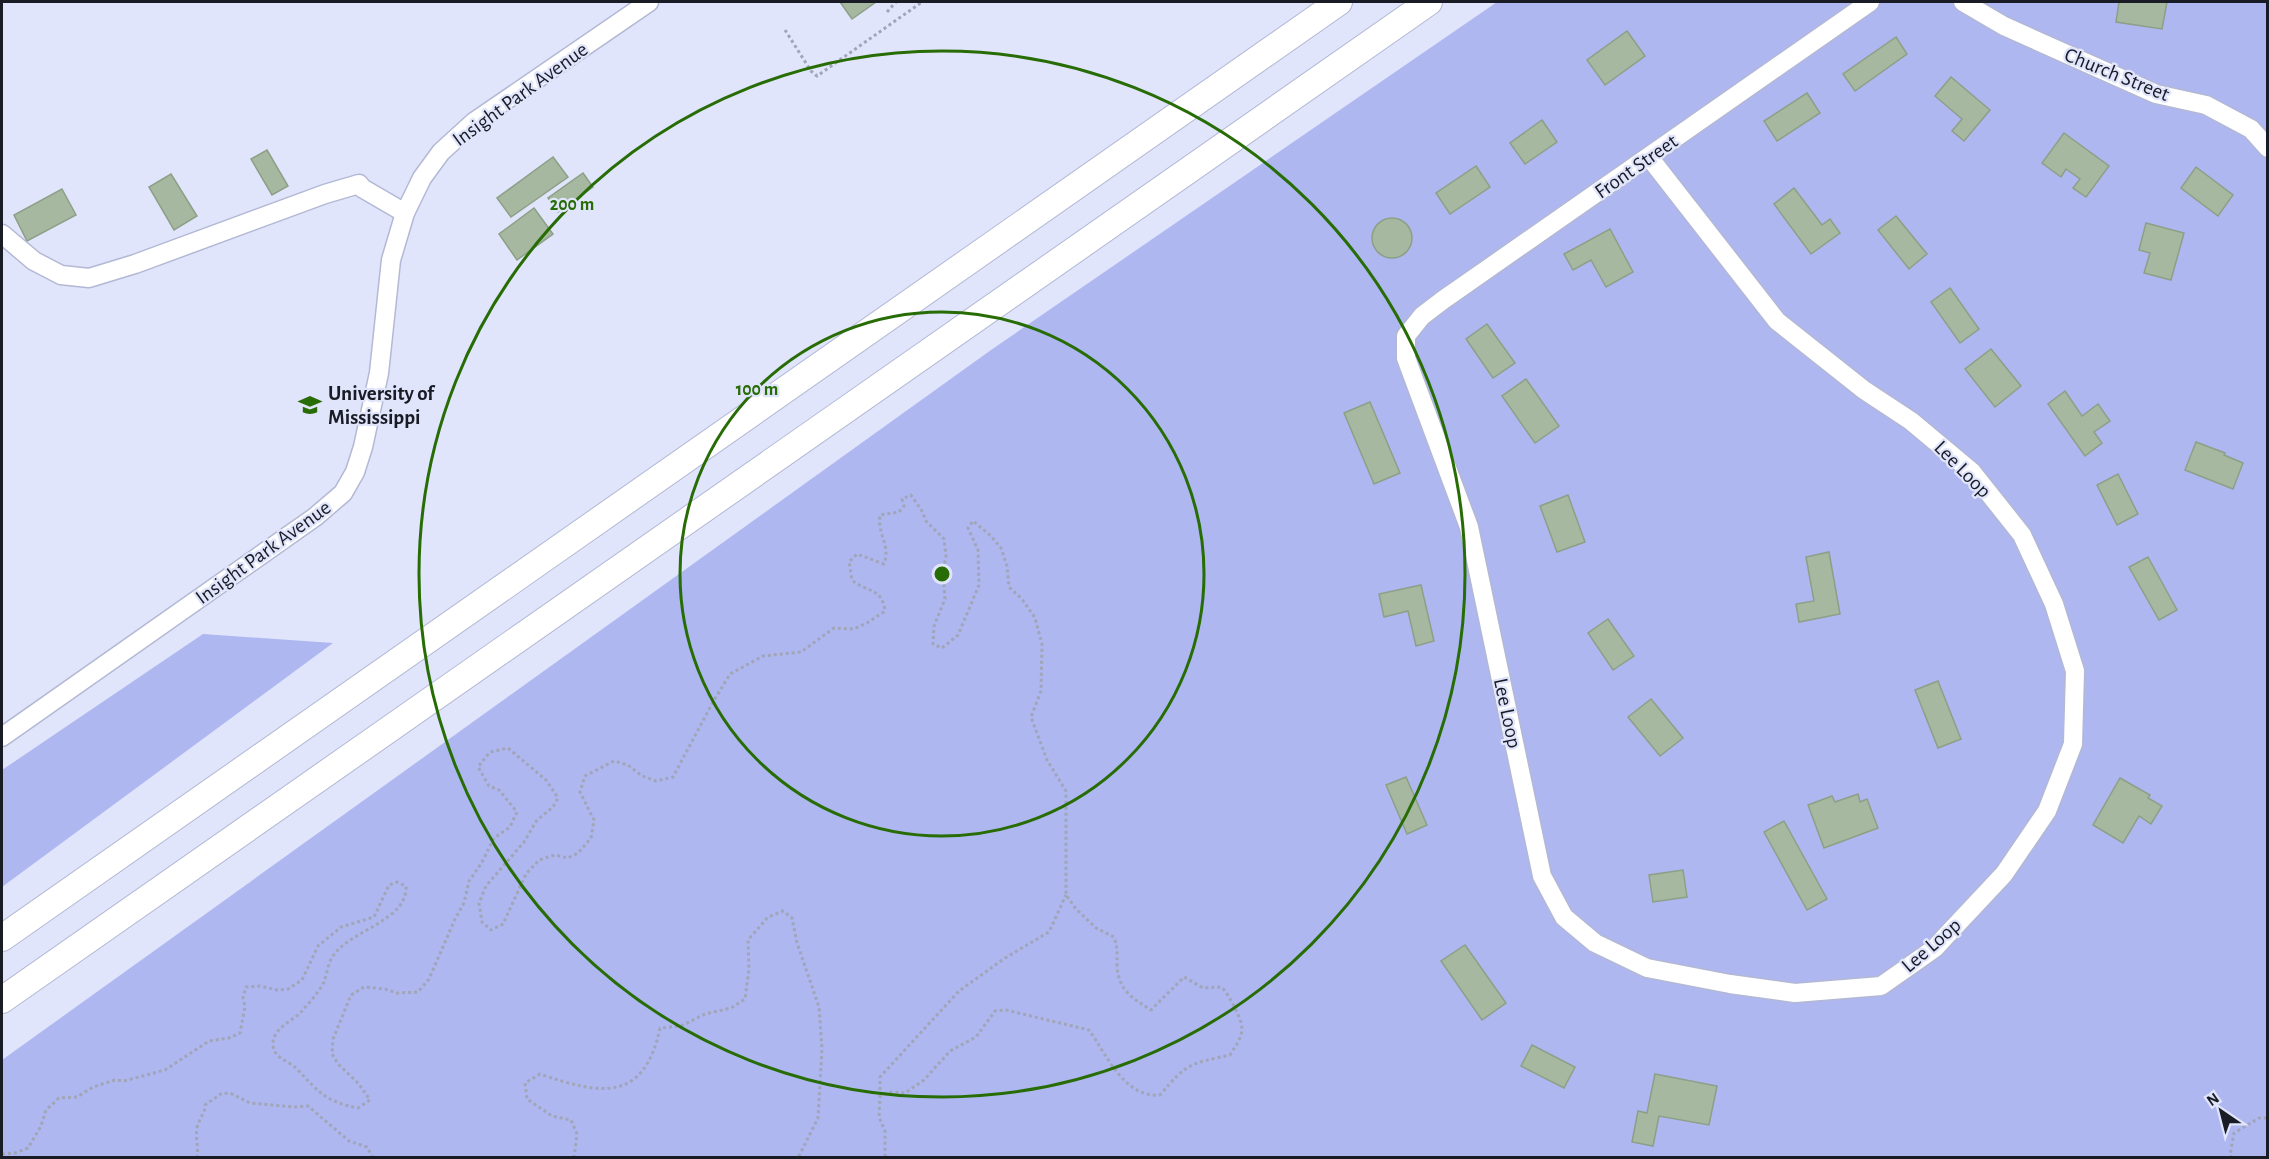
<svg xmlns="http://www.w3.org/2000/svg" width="2269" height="1159" viewBox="0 0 2269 1159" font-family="'Alegreya Sans',sans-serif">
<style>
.green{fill:#aeb7f0}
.building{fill:#a6b9a0;stroke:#8d9f87;stroke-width:1.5}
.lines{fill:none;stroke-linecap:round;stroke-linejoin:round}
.minor-casing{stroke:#b3b8d4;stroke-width:21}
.highway-casing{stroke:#b3b8d4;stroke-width:28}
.path{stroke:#a1a5b8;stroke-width:3;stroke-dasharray:3 3;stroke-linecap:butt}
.minor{stroke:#fff;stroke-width:18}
.highway{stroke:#fff;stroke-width:26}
.ring{fill:none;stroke:#276c04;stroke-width:3}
.labels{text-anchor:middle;stroke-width:4.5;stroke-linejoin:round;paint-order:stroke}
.street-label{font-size:21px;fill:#191b25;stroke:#e0e5fc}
.poi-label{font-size:21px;font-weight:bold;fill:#191b25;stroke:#e0e5fc;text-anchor:start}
.centre{fill:#276c04;stroke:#e0e5fc;stroke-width:3}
.ring-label{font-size:18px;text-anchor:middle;font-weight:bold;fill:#276c04;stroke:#e0e5fc;stroke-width:4.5;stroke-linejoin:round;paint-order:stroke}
</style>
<rect width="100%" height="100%" fill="#e0e5fc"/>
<g class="green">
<polygon points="1497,2 2267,2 2267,1157 2,1158 2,1060 991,350"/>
<polygon points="203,634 333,643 2,887 2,770"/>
</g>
<g class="building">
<polygon points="840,2 876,2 852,19"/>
<polygon points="2119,2 2167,2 2162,29 2116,22"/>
<polygon points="1627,31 1645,56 1605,85 1587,60"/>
<polygon points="1896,37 1907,54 1855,91 1843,74"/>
<polygon points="1951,77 1990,110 1964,141 1952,131 1962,119 1935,96"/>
<polygon points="1807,93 1820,113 1777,141 1764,121"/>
<polygon points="1542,120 1557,142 1525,164 1510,143"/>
<polygon points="2064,133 2109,166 2086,197 2073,188 2080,179 2066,169 2061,177 2042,163"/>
<polygon points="267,150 288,186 272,195 251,159"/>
<polygon points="553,157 568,177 511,217 497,198"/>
<polygon points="1476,166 1490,187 1450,214 1436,193"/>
<polygon points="2196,167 2233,195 2218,216 2181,188"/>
<polygon points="583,173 593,187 558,212 548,198"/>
<polygon points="171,174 197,216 174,230 149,187"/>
<polygon points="1794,188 1822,225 1830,219 1840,233 1811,254 1774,204"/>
<polygon points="62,189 76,215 27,241 14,215"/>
<polygon points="534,208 553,234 517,260 499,234"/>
<polygon points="1896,216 1927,254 1909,269 1878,230"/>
<circle cx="1392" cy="238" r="20"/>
<polygon points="2146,223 2184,233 2171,280 2144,273 2150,253 2139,250"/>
<polygon points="1610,229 1633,272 1606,287 1591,260 1573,270 1564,254"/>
<polygon points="1950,288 1979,329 1960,343 1931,302"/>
<polygon points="1487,324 1515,363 1493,378 1466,339"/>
<polygon points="1991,349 2021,386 1995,407 1965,369"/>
<polygon points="1526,379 1559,426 1535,443 1502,396"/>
<polygon points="2065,391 2082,416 2098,404 2110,421 2094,432 2102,443 2085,456 2048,404"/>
<polygon points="1370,402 1400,473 1374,484 1344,413"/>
<polygon points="2196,442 2225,453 2224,455 2243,463 2233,489 2185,470"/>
<polygon points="2118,474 2138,514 2117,525 2097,485"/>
<polygon points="1568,495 1585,542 1557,552 1540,506"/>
<polygon points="1829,552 1840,614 1799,622 1796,604 1814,601 1806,557"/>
<polygon points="2148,557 2177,610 2159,620 2129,567"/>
<polygon points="1421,585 1434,641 1416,646 1408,611 1384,617 1379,594"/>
<polygon points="1608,619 1634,656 1613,670 1588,633"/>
<polygon points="1938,681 1961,739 1938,748 1915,690"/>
<polygon points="1651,699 1683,738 1660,756 1628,717"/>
<polygon points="1406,777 1427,825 1407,834 1386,785"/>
<polygon points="2120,778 2150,795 2148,798 2162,806 2151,824 2139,816 2123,843 2093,825"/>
<polygon points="1858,794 1860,802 1867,799 1878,828 1824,848 1808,805 1832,796 1835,802"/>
<polygon points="1784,821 1827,899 1807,910 1764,832"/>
<polygon points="1683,870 1687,897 1653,902 1649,875"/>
<polygon points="1465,945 1506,1003 1482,1020 1441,961"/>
<polygon points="1532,1045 1575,1067 1564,1088 1521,1066"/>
<polygon points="1655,1074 1717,1086 1709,1125 1659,1116 1653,1146 1632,1142 1638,1111 1647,1113"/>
</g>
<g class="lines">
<g class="minor-casing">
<g id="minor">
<polyline points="1963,2 2004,26 2156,94 2206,105 2251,129 2268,148"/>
<polyline points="1649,157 1777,321 1864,390 1911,421 1972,472 2022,535 2054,604 2075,671 2073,744 2047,811 2004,874 1944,938 1935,948 1881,986 1795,993 1730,984 1647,968 1595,943 1564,917 1542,876 1469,527 1406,358 1406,336 1422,316 1443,300 1870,2"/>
<polyline points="2,234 34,261 61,275 89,278 135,264 325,194 359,184 362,188 405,213"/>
<polyline points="2,737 315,517 343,493 355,472 363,447 379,373 391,260 405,213 422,178 441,152 474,122 649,2"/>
</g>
</g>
<g class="highway-casing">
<g id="highway">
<polyline points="2,938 1339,2"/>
<polyline points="2,1000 1429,2"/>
</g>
</g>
<g class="path">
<polyline points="887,12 896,2"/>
<polyline points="785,30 811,71 817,76 922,2"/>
<polyline points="880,1096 880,1077 959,991 1005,958 1049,932 1066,895"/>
<path d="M2,1154L15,1153L28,1148L41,1126L46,1110L59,1098L77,1097L93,1087L115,1080L124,1081L165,1070L209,1041L229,1038L240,1033L245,1007L243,997L246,987L260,986L277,990L288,989L302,980L318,946L341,927L374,917L389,885L397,882L406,886C408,921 350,930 333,956C328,963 327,974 324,982C319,992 309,1003 302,1011C292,1022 272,1028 273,1045C274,1059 290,1061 298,1070C319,1093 327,1102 358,1108L370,1100L359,1084L338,1064L332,1054L333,1039L351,995L364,987L385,989L397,993L418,992L429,979L455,919L464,903L469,881L481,864L494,838L510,827L517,812L499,790L489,786L478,767L490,752L508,748L546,780L558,798L553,807L537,820L524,842L486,886L479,903L482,922L491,930L503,924L526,874L539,860L555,855L568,858L578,853L591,838L594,820L580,792L585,776L614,761L628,765L642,776L656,781L673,777L713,702L730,674L763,656L801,652L834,628L854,629L867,623L885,611C882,587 867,593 852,580L849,562L857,554L884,564C891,544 877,535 880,515L899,512L904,506L902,499L911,495L922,511L926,521L944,539L946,556L943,572L945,599L934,626L933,644L942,648L958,635L979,585L978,550L968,528L973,521L991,536L1001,548L1007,566L1009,587L1022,599L1035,618L1042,644L1041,691L1031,717L1047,760L1066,791V895L1076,909L1096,928L1114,937C1118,949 1117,953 1117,965C1118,990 1132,998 1151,1010L1184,977L1203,988L1221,987C1227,992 1230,999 1234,1006C1246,1030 1244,1033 1230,1055C1189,1064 1187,1063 1160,1095C1124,1098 1107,1055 1089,1030L1006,1010L995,1011L976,1037L950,1051L924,1080L905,1093L891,1092L880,1096L879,1117L885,1131V1155L887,1158"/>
<path d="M197,1158C199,1147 195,1137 197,1128C199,1118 205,1114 205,1105L222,1093L232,1094L250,1103L294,1107L308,1106L349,1141L367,1147L373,1158"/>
<path d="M574,1158L577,1134L571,1120L552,1116L527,1099L525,1083L540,1074C601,1095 644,1103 660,1028L681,1026L705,1014L731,1008L745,999L749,969L748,940L768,917L783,911L792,918L797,943L819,1007L822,1049L818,1118L798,1158"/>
<polyline points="2232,1158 2230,1155 2234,1133 2259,1118 2268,1118"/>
</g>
<use href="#minor" class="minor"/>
<use href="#highway" class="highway"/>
</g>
<g class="ring">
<circle cx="942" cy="574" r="262"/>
<circle cx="942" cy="574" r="523"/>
</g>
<defs>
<g id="university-bare" transform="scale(1.8)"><path d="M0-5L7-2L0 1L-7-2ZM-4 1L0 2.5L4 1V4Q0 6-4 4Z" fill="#276c04" stroke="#e0e5fc" stroke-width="2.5" paint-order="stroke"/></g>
</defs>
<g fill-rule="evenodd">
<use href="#university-bare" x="310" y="405"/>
</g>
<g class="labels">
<g class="street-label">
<text transform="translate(2117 74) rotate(22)" y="7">Church Street</text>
<text transform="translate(520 94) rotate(-36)" y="7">Insight Park Avenue</text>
<text transform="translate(1636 166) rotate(-35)" y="7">Front Street</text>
<text transform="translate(1963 469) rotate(45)" y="7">Lee Loop</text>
<text transform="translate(263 552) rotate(-36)" y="7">Insight Park Avenue</text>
<text transform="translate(1508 713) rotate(78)" y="7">Lee Loop</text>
<text transform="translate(1931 945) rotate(-41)" y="7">Lee Loop</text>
</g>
<g class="poi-label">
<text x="328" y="400">University of<tspan x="328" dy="24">Mississippi</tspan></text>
</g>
</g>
<circle cx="942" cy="574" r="9" class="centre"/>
<g class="ring-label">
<text x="572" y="210">200 m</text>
<text x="757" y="395">100 m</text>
</g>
<rect width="2269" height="1159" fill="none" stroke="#191b25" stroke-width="6"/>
<g transform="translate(2221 1111) rotate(325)" stroke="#e0e5fc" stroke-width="4.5" paint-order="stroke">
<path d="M0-4.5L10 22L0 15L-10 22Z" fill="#191b25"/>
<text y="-9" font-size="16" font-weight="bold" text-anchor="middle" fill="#191b25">N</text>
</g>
</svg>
